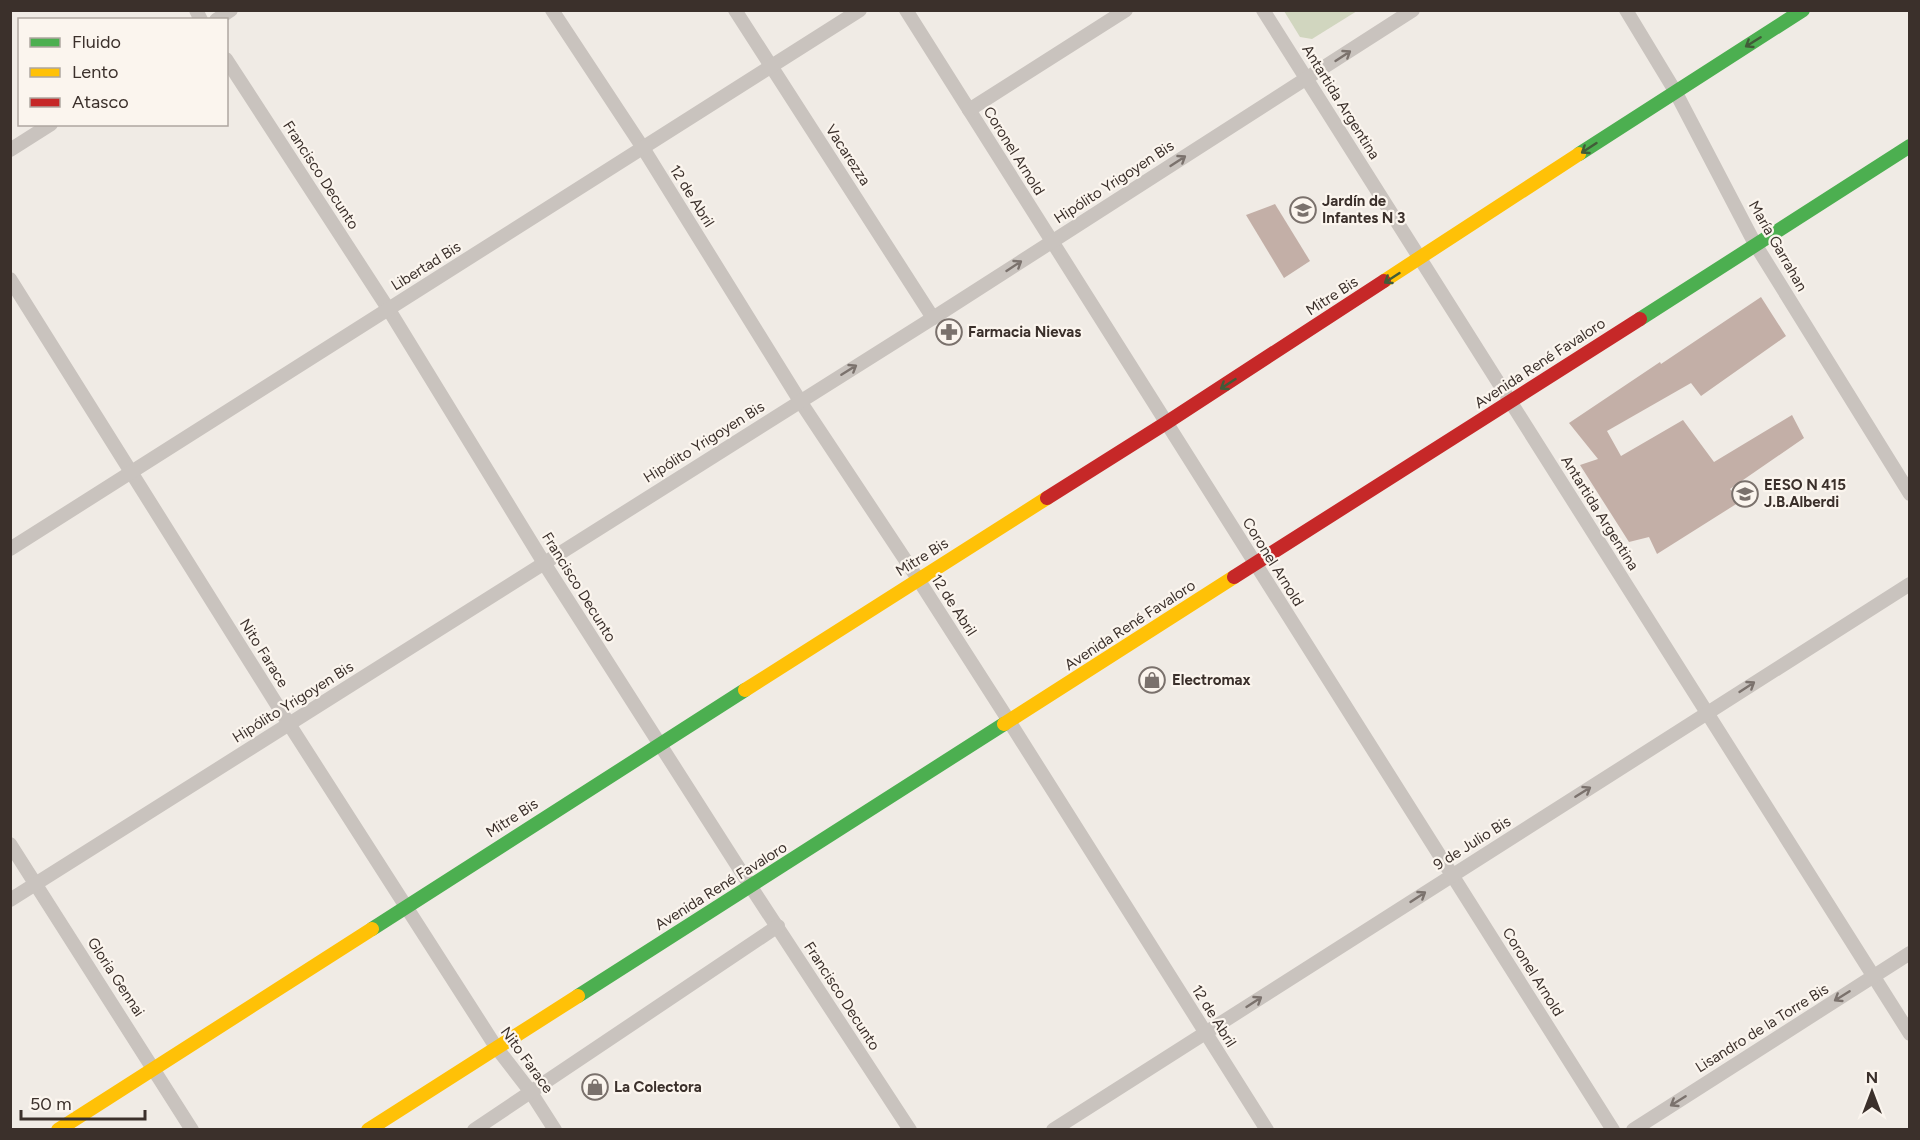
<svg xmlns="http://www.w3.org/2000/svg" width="1920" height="1140" viewBox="0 0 1920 1140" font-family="Figtree,sans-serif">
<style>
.green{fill:#d1d6bf}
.building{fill:#c3afa7}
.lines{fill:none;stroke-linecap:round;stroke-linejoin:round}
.street{stroke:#c9c3be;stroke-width:14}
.fast{stroke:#4caf50;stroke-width:14}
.slow{stroke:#ffc107;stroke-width:14}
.jam{stroke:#c62828;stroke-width:14}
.oneway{stroke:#415c38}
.oneway2{stroke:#7b726d}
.labels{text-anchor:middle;stroke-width:4.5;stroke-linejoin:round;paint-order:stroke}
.street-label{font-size:15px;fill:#3b302b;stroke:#fbf5ee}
.poi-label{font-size:15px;font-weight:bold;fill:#3b302b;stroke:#fbf5ee;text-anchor:start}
</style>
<rect width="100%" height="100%" fill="#f0ebe5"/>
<polygon class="green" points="1284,11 1357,11 1312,39 1300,37"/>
<g class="building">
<polygon points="1275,204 1310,261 1284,278 1246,215"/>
<polygon points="1761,297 1786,336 1701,396 1691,383 1607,431 1621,456 1683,420 1714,462 1792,415 1804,438 1730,489 1741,501 1657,554 1649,537 1629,542 1580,465 1598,459 1569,423 1660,362 1661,364"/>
</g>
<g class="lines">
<g class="street">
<polyline points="196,10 201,20"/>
<polyline points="552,10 643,148 800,401 918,579 1009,721 1267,1130"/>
<polyline points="735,10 933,318"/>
<polyline points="906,10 1613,1130"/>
<polyline points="1263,10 1910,1034"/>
<polyline points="1626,10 1675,91 1755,244 1910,494"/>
<polyline points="216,20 231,10"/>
<polyline points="226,59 389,310 544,563 751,887 910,1130"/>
<polyline points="969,110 1126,10"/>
<polyline points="10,150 51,124"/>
<polyline points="10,279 289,724 496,1047 530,1091 555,1130"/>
<polyline points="10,549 860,10"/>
<polyline points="10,844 192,1130"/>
<polyline points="10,900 933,318 1413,10"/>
<polyline points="474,1130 778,926"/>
<polyline points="1053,1130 1910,584"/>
<polyline points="1633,1130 1910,953"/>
</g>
<g class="fast">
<polyline points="1579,154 1803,10"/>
<polyline points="1640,319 1910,146"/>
<polyline points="372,929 745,690"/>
<polyline points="578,996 1004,724"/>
</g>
<g class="slow">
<polyline points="1384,281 1579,154"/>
<polyline points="745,690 1047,498"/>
<polyline points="1004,724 1234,577"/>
<polyline points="58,1130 372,929"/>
<polyline points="368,1130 578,996"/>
</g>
<g class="jam">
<polyline points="1047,498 1166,423 1384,281"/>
<polyline points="1234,577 1640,319"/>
</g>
</g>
<defs><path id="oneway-shaft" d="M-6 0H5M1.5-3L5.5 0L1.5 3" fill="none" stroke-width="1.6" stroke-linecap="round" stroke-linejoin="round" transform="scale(1.5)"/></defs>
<g class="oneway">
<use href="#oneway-shaft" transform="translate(1753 42) rotate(148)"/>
<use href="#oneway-shaft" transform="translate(1589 148) rotate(147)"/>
<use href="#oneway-shaft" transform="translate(1392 278) rotate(147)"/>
<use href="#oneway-shaft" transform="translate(1228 384) rotate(147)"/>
</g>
<g class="oneway2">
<use href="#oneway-shaft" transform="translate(1343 56) rotate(-33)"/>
<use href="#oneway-shaft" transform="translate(1178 161) rotate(-33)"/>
<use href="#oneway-shaft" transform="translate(1014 266) rotate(-33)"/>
<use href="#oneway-shaft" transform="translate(849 370) rotate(-32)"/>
<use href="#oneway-shaft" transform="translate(1747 687) rotate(-33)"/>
<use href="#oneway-shaft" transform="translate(1583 792) rotate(-32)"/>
<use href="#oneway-shaft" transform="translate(1418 897) rotate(-33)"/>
<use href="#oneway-shaft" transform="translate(1842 996) rotate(148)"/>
<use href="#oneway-shaft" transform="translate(1254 1002) rotate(-33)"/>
<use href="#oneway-shaft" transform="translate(1678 1101) rotate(148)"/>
</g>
<defs>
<g id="school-ring" transform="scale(1.35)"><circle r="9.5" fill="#fbf5ee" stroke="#7a716c" stroke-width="1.5"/><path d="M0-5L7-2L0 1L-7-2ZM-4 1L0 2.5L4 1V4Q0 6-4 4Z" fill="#7a716c"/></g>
<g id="pharmacy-ring" transform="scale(1.35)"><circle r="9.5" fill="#fbf5ee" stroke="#7a716c" stroke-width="1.5"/><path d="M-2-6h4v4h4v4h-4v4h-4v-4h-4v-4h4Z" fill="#7a716c"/></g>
<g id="shop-ring" transform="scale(1.35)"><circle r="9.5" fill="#fbf5ee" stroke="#7a716c" stroke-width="1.5"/><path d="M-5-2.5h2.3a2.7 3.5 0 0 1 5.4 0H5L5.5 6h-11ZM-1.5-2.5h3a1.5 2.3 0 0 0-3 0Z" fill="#7a716c"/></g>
</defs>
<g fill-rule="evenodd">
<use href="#school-ring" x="1303" y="210"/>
<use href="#pharmacy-ring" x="949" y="332"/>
<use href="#school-ring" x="1745" y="494"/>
<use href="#shop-ring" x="1152" y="680"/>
<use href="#shop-ring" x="595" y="1087"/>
</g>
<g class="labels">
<g class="street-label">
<text transform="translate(1341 102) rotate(58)" y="5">Antartida Argentina</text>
<text transform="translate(1014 151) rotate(58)" y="5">Coronel Arnold</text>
<text transform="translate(848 155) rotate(57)" y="5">Vacarezza</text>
<text transform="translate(321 175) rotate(57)" y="5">Francisco Decunto</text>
<text transform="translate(1114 182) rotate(-33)" y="5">Hipólito Yrigoyen Bis</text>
<text transform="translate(692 196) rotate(58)" y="5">12 de Abril</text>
<text transform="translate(1778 246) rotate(60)" y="5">María Garrahan</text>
<text transform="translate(426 266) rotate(-32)" y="5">Libertad Bis</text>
<text transform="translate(1332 296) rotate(-33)" y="5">Mitre Bis</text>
<text transform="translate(1540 363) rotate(-33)" y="5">Avenida René Favaloro</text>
<text transform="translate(704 442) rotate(-32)" y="5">Hipólito Yrigoyen Bis</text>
<text transform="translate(1600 513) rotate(58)" y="5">Antartida Argentina</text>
<text transform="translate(922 557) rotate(-32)" y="5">Mitre Bis</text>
<text transform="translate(1273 562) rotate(58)" y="5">Coronel Arnold</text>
<text transform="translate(579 587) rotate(58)" y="5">Francisco Decunto</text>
<text transform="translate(954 605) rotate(57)" y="5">12 de Abril</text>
<text transform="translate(1130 625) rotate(-33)" y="5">Avenida René Favaloro</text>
<text transform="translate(264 653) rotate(58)" y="5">Nito Farace</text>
<text transform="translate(293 702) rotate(-32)" y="5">Hipólito Yrigoyen Bis</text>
<text transform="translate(512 818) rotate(-33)" y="5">Mitre Bis</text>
<text transform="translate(1472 843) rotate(-32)" y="5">9 de Julio Bis</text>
<text transform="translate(721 886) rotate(-32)" y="5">Avenida René Favaloro</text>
<text transform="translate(1533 972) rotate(58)" y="5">Coronel Arnold</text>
<text transform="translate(116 977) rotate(57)" y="5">Gloria Gennai</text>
<text transform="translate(842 996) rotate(57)" y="5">Francisco Decunto</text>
<text transform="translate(1214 1016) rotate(58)" y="5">12 de Abril</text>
<text transform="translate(1762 1028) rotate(-32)" y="5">Lisandro de la Torre Bis</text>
<text transform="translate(527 1060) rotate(54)" y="5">Nito Farace</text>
</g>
<g class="poi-label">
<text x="1322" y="206">Jardín de<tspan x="1322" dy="17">Infantes N 3</tspan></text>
<text x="968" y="337">Farmacia Nievas</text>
<text x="1764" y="490">EESO N 415<tspan x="1764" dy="17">J.B.Alberdi</tspan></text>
<text x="1172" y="685">Electromax</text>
<text x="614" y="1092">La Colectora</text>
</g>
</g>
<rect width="1920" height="1140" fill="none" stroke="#3b302b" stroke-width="24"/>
<rect x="18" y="18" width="210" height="108" fill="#fbf5ee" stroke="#aea6a0" stroke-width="1.5"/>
<rect x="30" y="38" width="30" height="9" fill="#4caf50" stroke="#aea6a0" stroke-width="1.5"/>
<text x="72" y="48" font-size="18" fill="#3b302b">Fluido</text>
<rect x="30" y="68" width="30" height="9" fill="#ffc107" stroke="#aea6a0" stroke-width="1.5"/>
<text x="72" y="78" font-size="18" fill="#3b302b">Lento</text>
<rect x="30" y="98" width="30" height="9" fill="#c62828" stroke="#aea6a0" stroke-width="1.5"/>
<text x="72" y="108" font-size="18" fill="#3b302b">Atasco</text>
<g transform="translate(1872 1092)" stroke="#fbf5ee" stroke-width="4.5" paint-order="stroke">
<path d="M0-4.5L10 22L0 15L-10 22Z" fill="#3b302b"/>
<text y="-9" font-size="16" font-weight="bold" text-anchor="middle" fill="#3b302b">N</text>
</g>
<path d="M21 1110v9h124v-9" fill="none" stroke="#3b302b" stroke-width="3"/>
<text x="30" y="1110" font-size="18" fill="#3b302b" stroke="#fbf5ee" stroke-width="4.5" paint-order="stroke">50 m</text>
</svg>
